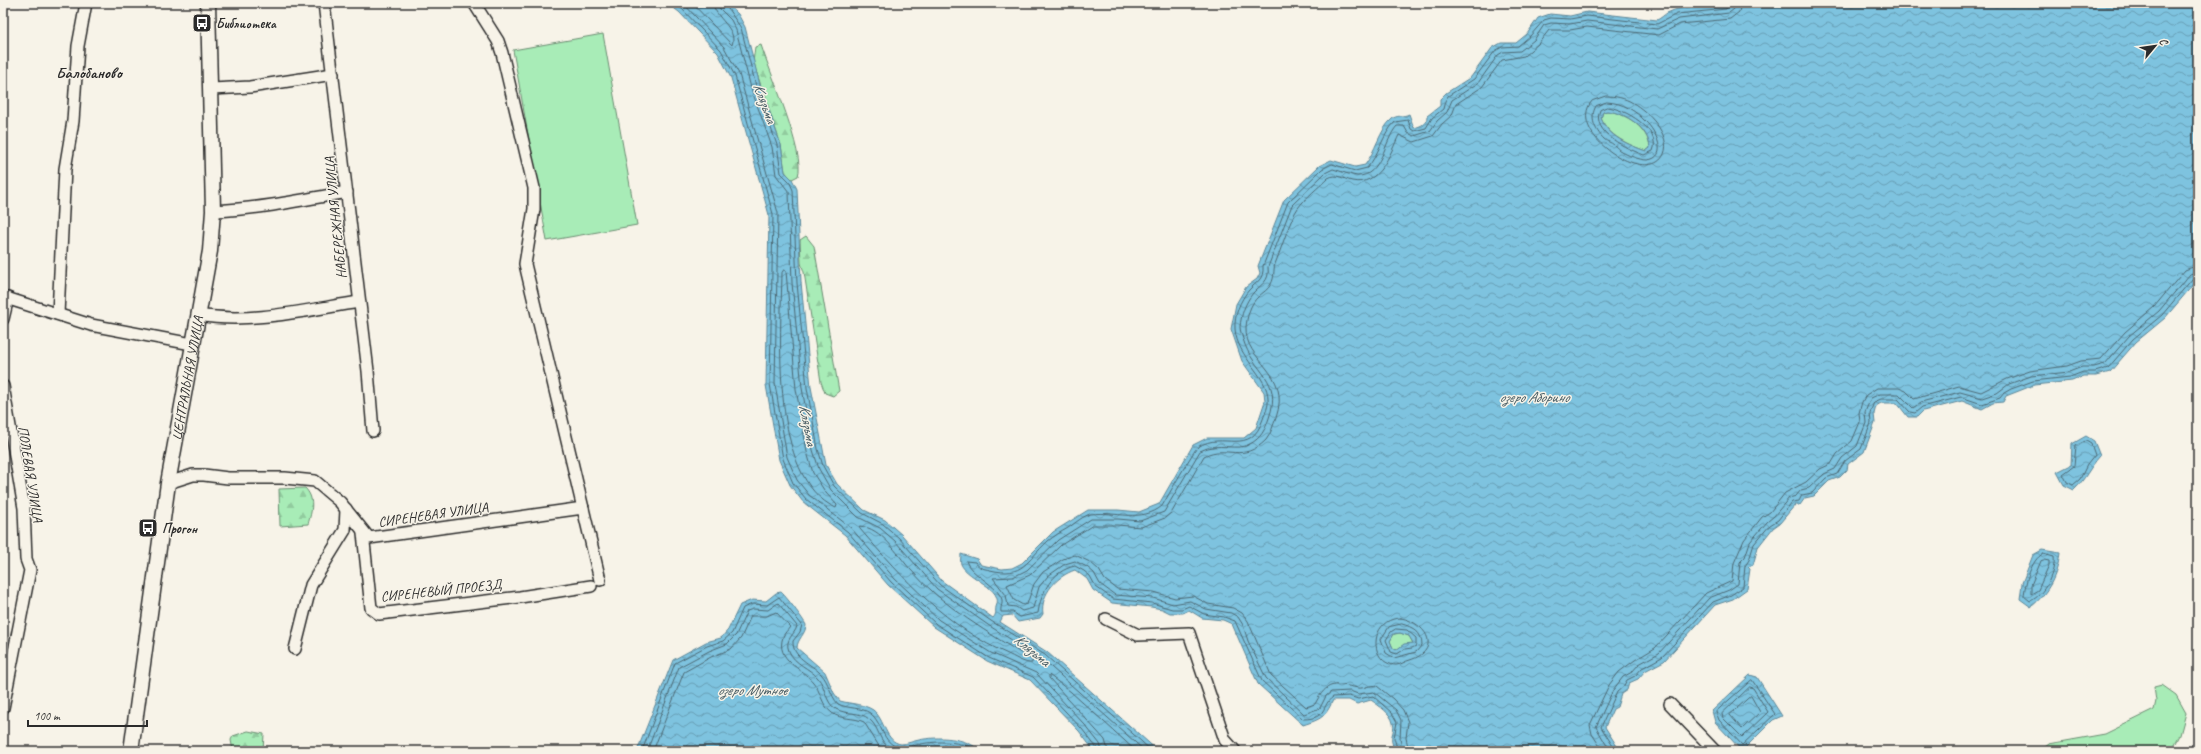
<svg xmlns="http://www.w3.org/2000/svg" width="2201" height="754" viewBox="0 0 2201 754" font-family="Caveat,sans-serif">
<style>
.green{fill:#a8ecb7;stroke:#6a8c71}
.forest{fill:url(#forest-firs);stroke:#6a8c71}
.water{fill:url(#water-waves);stroke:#5d8697;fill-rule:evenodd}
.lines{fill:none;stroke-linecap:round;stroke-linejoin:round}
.shore{stroke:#4c6873;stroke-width:1}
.minor-casing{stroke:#2b2b2b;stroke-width:14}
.major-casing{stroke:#2b2b2b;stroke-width:17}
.minor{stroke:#f7f3e8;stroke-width:11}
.major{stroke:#f7f3e8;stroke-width:14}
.labels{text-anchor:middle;stroke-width:3;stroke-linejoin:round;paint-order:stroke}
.poi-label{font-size:14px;font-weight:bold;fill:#2b2b2b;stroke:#f7f3e8;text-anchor:start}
.street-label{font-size:14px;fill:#2b2b2b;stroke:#f7f3e8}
.water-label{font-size:15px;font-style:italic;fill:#445961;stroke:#f7f3e8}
.quarter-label{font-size:16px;font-weight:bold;fill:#2b2b2b;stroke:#f7f3e8}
</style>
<defs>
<pattern id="forest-firs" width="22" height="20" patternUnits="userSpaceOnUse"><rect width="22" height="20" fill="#a8ecb7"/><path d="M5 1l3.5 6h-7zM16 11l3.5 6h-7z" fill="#91cb9e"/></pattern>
<pattern id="water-waves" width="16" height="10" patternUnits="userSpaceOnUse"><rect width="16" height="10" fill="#7ec3df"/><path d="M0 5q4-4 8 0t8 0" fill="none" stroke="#679fb5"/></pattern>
</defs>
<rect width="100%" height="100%" fill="#f7f3e8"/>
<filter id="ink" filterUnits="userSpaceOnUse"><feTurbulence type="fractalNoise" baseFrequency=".025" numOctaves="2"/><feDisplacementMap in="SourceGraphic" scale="8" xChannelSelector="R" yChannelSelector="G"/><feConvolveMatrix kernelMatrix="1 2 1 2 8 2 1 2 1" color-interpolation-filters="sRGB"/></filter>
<g filter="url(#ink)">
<g class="green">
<polygon points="603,34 637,225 547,241 513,50"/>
<path d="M1607,111C1626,113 1648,128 1650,148L1646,151C1629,145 1608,136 1601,118L1603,112Z"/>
<polygon points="1400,633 1409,636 1413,643 1396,650 1393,649 1390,641 1394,634"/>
<polygon points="2162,685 2176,695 2186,713 2180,735 2172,751 2040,751 2049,744 2105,734 2154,710 2156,701 2154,687"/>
</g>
<g class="forest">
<path d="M761,45C769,70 806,155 798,176L792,179L785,172L781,145L753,62L755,47Z"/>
<polygon points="806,236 814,246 839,391 833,396 825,393 821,382 804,272 801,263 800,240"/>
<path d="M305,488C315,498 312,511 308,524L280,526L279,489Z"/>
<polygon points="248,731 264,734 263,751 233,751 231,740 233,736"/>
</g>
<g class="water">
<path d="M667,3H726L738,14L745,27L760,85L781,145L785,172L792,179L797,189L801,282L811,387L826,465L837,484L864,510L885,520L902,535L942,581L993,618C997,614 995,611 996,607C1005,588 967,579 961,564C960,561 961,557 961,554L977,559L981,565L1002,569L1012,568L1022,563L1053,532L1088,510H1118L1139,512L1159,504L1193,445L1207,438H1244L1256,428L1265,401L1264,392L1242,361L1231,329L1236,304L1246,287L1257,279L1260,273L1258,266L1284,200L1319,166L1331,160L1355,167L1365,165C1375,152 1380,129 1392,119C1396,115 1404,117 1409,114L1414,128C1421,126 1427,124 1427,116L1440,106V99L1446,93L1471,77L1492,48L1501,43H1516L1527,34L1538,18L1550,14L1570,16L1587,12L1657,20C1661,18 1664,15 1667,13C1686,3 1714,8 1735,3H2198V279L2165,318L2136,342L2110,372L2096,376H2084L2072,381L2034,385L2006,396L2003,402L1993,403L1982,409L1962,401L1923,411L1917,417H1908L1897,403H1881L1876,406L1874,414L1875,423L1864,452L1848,464L1847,470L1840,477L1829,481L1814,496L1805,498L1800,505H1795L1780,523L1773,528L1758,547L1753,565L1748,567L1750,569L1747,589L1733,599L1715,605L1664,661L1645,671L1638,679L1629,683L1627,690L1621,694L1617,707L1613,709L1605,727L1620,751H1395C1387,734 1396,734 1393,723C1391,713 1379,706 1371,700L1357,704L1349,700H1333C1325,718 1321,719 1303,725L1258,684L1232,624L1223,620L1202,618L1189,610L1183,613H1170L1162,609L1151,607L1112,603L1093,590L1087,579L1075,570C1057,576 1040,594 1043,614L1040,618L1018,622L1012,615L1003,616L1000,622L1047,652L1158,751H1094L1079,731L1030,680L987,661L934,627L888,585L845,535L803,502L790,485L779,460L766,385L769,215L731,78L718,53L679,12ZM1607,111C1626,113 1649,128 1650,148L1646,151C1629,145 1608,137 1601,118L1603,112ZM1400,633L1409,636L1413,643L1404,644L1396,650L1393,648L1390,641L1394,634Z"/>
<path d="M2086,436L2094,441L2100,456C2090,467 2085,480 2074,490L2064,485L2057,472L2071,465L2072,444Z"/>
<path d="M2042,550L2060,553C2057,576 2049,592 2031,607L2020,599L2022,583L2033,555Z"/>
<path d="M781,592C785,595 804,620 806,625C806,634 797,639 797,648L825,672L834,693L840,701C851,704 864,704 873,710C885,719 885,742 901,744C907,744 913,741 919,740C937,736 967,737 980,751H637L673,660L706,642L721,638L728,630L740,605L752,600L766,601L776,593Z"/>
<polygon points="1750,675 1757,677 1782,716 1773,720 1742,751 1715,722 1712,711"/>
</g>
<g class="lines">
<g class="shore">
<polyline points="674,3 682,9 721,50 735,76 773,214 770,384 783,459 793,483 806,499 848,532 891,582 936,624 989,658 1033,677 1082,729 1096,747 1097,751"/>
<polyline points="683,3 724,47 739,74 778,213 775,384 787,457 797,480 809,495 851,528 895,579 939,620 991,653 1036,673 1085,725 1100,744 1102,751"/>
<path d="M692,3L732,45C738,28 714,18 713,3"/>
<polyline points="719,3 720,9 731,20 736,30 751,88 772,147 776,175 789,192 792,283 802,388 813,450 819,469 831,490 858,517 880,528 895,541 937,589 988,625 1042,659 1145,751"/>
<polyline points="724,3 741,28 756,86 777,145 781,173 789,181 793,190 797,283 807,388 818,449 823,466 834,486 862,513 883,524 899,538 940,585 991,621 1045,655 1152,751"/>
<path d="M1606,96C1615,96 1625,98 1633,103C1647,111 1672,135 1664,154C1649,188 1564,134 1592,101Z"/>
<path d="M1607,102C1623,103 1635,110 1646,122C1655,130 1670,158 1647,160C1640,160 1626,155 1621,151C1618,150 1617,147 1614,145C1611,142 1607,142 1604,139C1595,130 1589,118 1596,106Z"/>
<path d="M1607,107C1624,108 1662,130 1653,151L1644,155C1628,149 1590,133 1600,110Z"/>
<path d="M784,270L786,271L796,389L807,452L813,473L826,493L837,505L836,508C769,478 781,335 782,273Z"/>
<polygon points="2086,441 2091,444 2095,455 2087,465 2080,479 2073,485 2067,482 2063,474 2074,466 2076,446"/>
<path d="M860,526C882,528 897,554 910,569C943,607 989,633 1032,660V663C1026,664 1016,658 1010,655C948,628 903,579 860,529Z"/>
<path d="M2043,554L2054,557C2056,571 2044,596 2030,601L2024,596C2025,584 2031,559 2043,554Z"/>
<polygon points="2044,560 2049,561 2049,565 2038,590 2031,594 2031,585 2041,561"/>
<path d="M1401,618C1427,623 1442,650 1410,660C1405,661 1401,665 1396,665C1368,664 1369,618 1401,618Z"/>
<path d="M1402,624C1413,627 1422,632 1422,645L1416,652L1394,658L1386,653L1381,639L1389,627Z"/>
<polygon points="1396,629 1407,630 1416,638 1416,646 1412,648 1405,649 1397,654 1391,652 1386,640 1391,632"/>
<polygon points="1752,680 1775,714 1742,745 1719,720 1716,712"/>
<polygon points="1750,687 1753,688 1768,712 1742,737 1723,718 1722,714"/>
<polygon points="1751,696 1760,712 1742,729 1730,715"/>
<path d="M642,751L675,663L707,646L723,641L732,633L743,608L752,604L767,605L779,597L802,625L800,632L793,641C792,658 811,663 821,674C829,682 830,695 838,704C848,709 861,707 870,713C883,723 882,744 899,747C907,749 914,745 921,744C936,741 963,740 975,751"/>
<path d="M647,751L679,667L709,651L727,644L736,635L747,611L753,609L768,610L778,603L797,626C795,635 784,639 789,651C794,664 810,668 818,678C826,687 825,703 836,709C846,715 860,711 869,719C881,729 877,743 895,751"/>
<path d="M653,751L684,672L711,657L731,649L741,638L751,616H767L776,612L790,627C788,630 784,633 783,637C775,660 802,668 813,682C821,691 821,705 832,713C841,720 854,717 864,722L882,751"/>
<polyline points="914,751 937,748 965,751"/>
<polyline points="1108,751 1105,740 1049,678 1049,675 1071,692 1136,751"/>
<path d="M1398,751L1394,738L1397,722L1392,713L1373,696L1358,699L1349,696L1333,697C1321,705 1328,719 1303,719L1262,681L1235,621L1224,617L1204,614L1189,606L1182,609H1172L1152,603L1113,599L1096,587L1090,576L1084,571L1075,566C1052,571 1041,592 1038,613L1020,617L1013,612H1001C1000,606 1004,603 1001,597C994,583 970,574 966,561L975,562C980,569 982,568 990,570C1024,578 1026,561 1048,541C1054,536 1061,532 1068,528C1074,524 1084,515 1091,514C1115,511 1142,523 1162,506C1167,498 1194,449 1198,447C1223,430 1250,458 1263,419C1265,413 1269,406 1268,399C1268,375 1237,358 1235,329C1234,316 1240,300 1249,290C1257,281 1264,280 1263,266L1288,202L1322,169L1332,164L1355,171L1367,168C1379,155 1382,135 1395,122L1408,120L1411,129L1414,131L1426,128L1432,118L1443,109L1445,101L1448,96L1474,79L1495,51L1502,47L1518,46L1530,36L1544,20L1551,18L1570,19L1587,16L1657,24L1677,14L1726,9L1730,3"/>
<path d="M1403,751L1400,739L1401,720L1396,710L1374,692L1358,694L1350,691L1331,692L1326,696L1320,708L1304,714L1266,678L1248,641L1243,625L1238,617L1231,613L1206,609L1190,601L1173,604L1153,598L1115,595L1100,584L1094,573L1087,567L1075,561L1065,564L1048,576L1039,587L1033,608L1022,611L1016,607L1008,606L1006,595L993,578L1013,577L1027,570L1058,540L1091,519H1118L1140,521L1164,512L1200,451C1219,441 1237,452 1250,444C1261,438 1265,430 1269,418C1283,378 1253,373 1243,339C1242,335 1240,331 1240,327C1241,315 1245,303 1253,293C1261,284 1270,282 1268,267L1292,205L1325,173L1333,169C1341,171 1349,175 1357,176C1382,177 1384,140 1397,126H1404L1408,133L1414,136L1430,131L1437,121L1447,112L1452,100L1478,83L1498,55L1503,52L1520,51L1534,40L1544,25L1551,23L1570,24L1587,21L1657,29L1679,19L1729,13L1734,9L1735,3"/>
<path d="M1409,751L1406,738L1408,722L1403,710L1393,699L1377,686C1370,684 1364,689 1358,688C1334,683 1327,681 1315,704L1306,707L1271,675L1248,621L1242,613L1233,608L1208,604L1193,596L1175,598L1154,592L1117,589L1105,580L1099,570L1090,562L1075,555L1063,559L1043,572L1034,584L1027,604L1023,605L1014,600L1007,585L1030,575L1061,545L1093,525H1117L1141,527L1165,518L1172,512L1204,456C1227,444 1242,464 1266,440C1271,434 1273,425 1276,418C1292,370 1244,363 1246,327C1247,317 1250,304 1258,297C1263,292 1268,290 1271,284C1275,277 1273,271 1275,264C1281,250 1290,219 1298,208C1306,197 1318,188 1328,178C1337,173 1343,179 1352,181C1379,187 1390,154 1399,135L1414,142L1433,136L1442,124L1452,115L1456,104L1482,87L1502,60L1524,56L1538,44L1549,30H1570L1587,27L1659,35L1680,24L1730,19L1739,12L1741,3"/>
<polyline points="1603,751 1592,734 1590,725 1609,685 1619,672 1635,660 1655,648 1706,593 1732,581 1734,563 1744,540 1762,517 1770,512 1785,493 1806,482 1820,469 1831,464 1837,454 1852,441 1860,422 1859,413 1862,402 1866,395 1877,388 1899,388 1906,391 1914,399 1959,386 1981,392 2007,379 2030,371 2067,366 2081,361 2101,359 2125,332 2154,307 2185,270 2198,265"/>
<polyline points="1610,751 1596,727 1613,690 1623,677 1632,672 1639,664 1659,653 1709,598 1729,590 1738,584 1740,562 1745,557 1750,542 1767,522 1774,516 1789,498 1796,496 1801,490 1809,488 1824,474 1835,469 1842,458 1857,446 1866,423 1865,412 1871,398 1880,394 1899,394 1913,408 1921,402 1960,392 1982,398 1997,393 2009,384 2031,376 2069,372 2082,367 2094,367 2105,364 2129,336 2159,311 2190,274 2198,271"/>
<polyline points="1616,751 1601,727 1617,692 1623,687 1627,680 1635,676 1642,668 1662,657 1713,602 1731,595 1743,587 1745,566 1749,560 1754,544 1770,525 1778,520 1792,502 1799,501 1802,495 1812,493 1826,478 1837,474 1845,461 1861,449 1871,423 1870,413 1874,402 1881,399 1898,399 1910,412 1915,413 1922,407 1961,397 1982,404 2000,398 2004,393 2011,389 2033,381 2070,377 2083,372 2095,372 2108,368 2133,339 2162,315 2193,278 2198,276"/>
</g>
<g class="minor-casing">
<g id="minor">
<polyline points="324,3 368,371 373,431"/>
<polyline points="474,3 498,41 502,53 534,188 534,209 525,264 600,580"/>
<polyline points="212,89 250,87 333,74"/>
<path d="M213,211C259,209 303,200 347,192"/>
<polyline points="3,297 91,325 192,344"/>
<polyline points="58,314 65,169 73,121 78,46 86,3"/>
<path d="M198,315C251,324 306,310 359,302"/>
<polyline points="3,319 8,298"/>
<polyline points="3,386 24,508 26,559 30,570 3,708"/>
<polyline points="168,483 193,475 204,475 228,478 285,478 315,481 340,502 369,538 583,508"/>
<polyline points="363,533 371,608 379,614 520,597 591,586"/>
<polyline points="1106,619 1138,635 1189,633 1225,740 1235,751"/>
<polyline points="295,649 311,585 345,530 346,509"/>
<polyline points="1670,704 1715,751"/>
</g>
</g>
<g class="major-casing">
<g id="major">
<path id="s1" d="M131,751L168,483L210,251L213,211L208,3"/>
</g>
</g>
<use href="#minor" class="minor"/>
<use href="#major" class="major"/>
</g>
</g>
<defs>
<g id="bus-square" transform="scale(1)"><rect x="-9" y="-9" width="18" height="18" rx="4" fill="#2b2b2b" stroke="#f7f3e8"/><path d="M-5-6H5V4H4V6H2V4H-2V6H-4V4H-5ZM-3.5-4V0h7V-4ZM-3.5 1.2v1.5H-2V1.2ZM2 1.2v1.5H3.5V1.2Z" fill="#fff"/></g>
</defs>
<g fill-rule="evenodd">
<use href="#bus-square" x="202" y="23"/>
<use href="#bus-square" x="148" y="528"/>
</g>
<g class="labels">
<g class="poi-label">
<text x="216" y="28">Библиотека</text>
<text x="162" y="533">Прогон</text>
</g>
<g class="street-label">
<text transform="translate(335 218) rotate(-96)" y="5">НАБЕРЕЖНАЯ УЛИЦА</text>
<text dy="5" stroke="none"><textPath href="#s1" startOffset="377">ЦЕНТРАЛЬНАЯ УЛИЦА</textPath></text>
<text transform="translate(31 474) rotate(81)" y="5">ПОЛЕВАЯ УЛИЦА</text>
<text transform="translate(433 514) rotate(-8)" y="5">СИРЕНЕВАЯ УЛИЦА</text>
<text transform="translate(441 590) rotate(-6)" y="5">СИРЕНЕВЫЙ ПРОЕЗД</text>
</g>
<g class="water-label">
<text transform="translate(765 103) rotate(70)" y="5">Клязьма</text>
<text x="1534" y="402">озеро Аборино</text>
<text transform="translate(808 425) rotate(79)" y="5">Клязьма</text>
<text transform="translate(1032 650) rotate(39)" y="5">Клязьма</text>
<text x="752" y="695">озеро Мутное</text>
</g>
<g class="quarter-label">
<text x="89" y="78">Балобаново</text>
</g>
</g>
<rect width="2201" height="754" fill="none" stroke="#f7f3e8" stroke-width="16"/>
<rect x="8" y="8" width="2185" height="738" fill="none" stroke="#2b2b2b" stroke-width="1.5" filter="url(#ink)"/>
<g transform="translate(2155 46) rotate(61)" stroke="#f7f3e8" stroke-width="3" paint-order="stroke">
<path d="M0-3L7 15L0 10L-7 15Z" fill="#2b2b2b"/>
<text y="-6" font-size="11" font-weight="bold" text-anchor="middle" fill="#2b2b2b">С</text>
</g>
<path d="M28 720v6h119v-6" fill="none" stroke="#2b2b2b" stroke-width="2"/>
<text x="34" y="720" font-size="12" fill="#2b2b2b" stroke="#f7f3e8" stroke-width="3" paint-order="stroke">100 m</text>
</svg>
